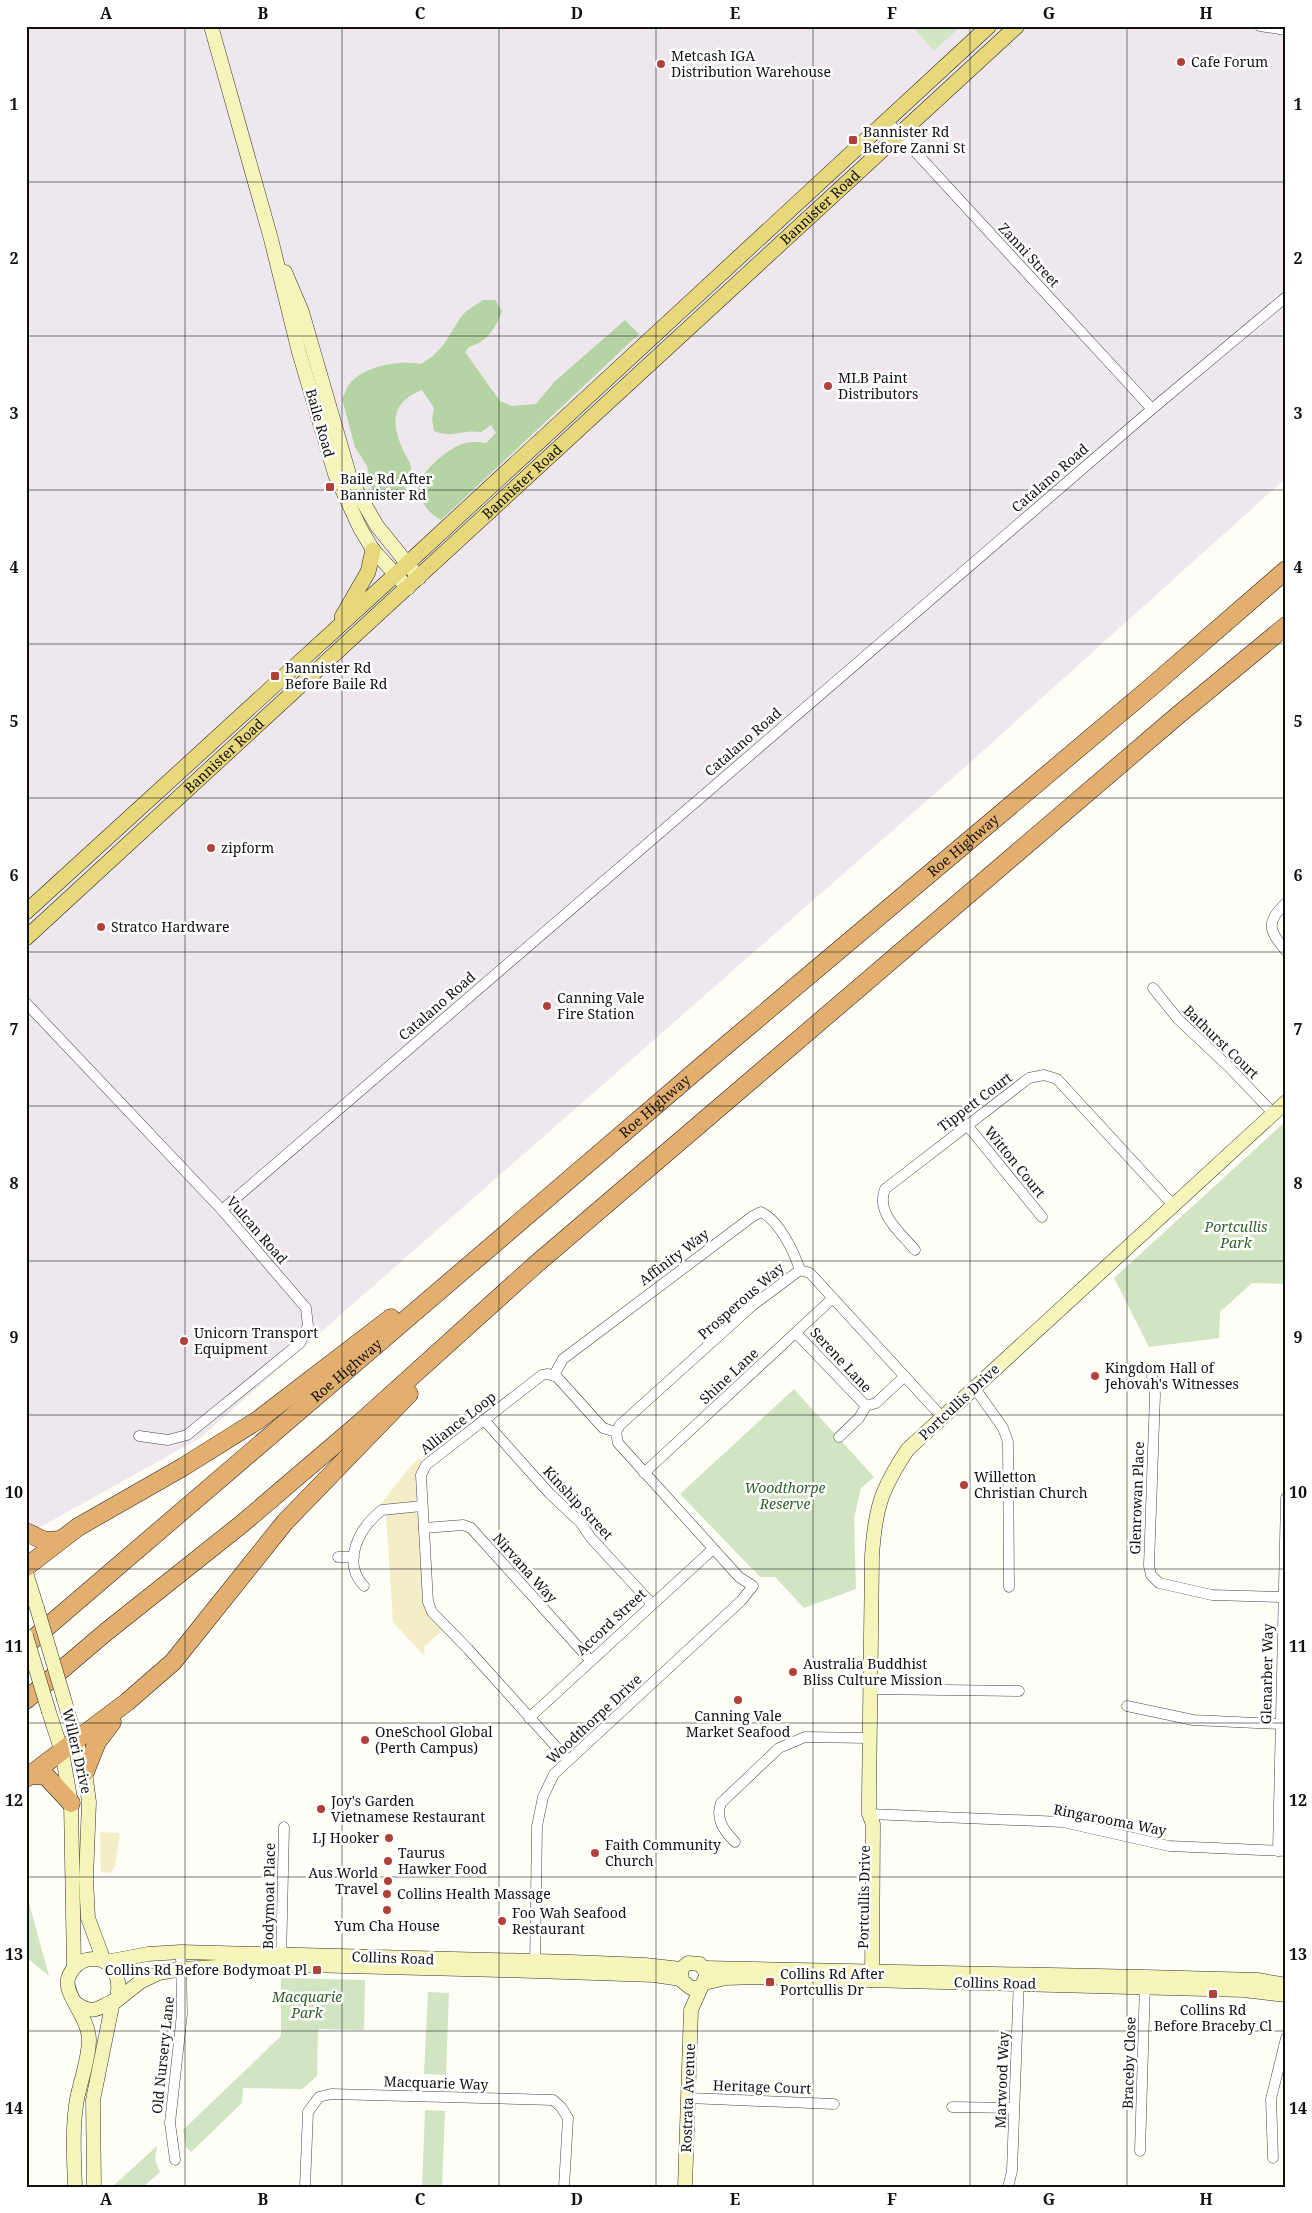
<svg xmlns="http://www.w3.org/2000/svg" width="1312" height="2213" viewBox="0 0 1312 2213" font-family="'Noto Serif',serif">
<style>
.industrial{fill:#eee7ee}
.green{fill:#d1e5c2}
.forest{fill:#b4d4a3}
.sand{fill:#f4eec8}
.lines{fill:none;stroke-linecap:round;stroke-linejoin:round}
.street-casing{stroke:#444;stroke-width:11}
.secondary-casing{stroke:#333;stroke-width:15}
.primary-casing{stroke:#222;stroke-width:16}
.highway-casing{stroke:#222;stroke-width:19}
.street{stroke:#fff;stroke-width:10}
.secondary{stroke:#f5f5b9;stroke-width:14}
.primary{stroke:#e7d87c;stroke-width:15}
.highway{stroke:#e2af6f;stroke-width:18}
.secondary-bridge-casing{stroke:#333;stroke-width:15;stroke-linecap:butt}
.secondary-bridge{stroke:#f5f5b9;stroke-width:14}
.grid{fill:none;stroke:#111;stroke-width:1;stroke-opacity:0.55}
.poi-dot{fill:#b04039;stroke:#fff;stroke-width:2}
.labels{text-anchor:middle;stroke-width:5;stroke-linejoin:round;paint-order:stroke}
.poi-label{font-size:14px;fill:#111;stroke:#fff;text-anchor:start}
.street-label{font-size:14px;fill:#111;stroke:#fff}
.park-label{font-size:14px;font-style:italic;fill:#2e6128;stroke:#fff}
.neatline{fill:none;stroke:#111;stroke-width:2}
.grid-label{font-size:16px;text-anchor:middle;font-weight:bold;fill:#111}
</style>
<rect width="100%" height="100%" fill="#fefdf6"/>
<polygon class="industrial" points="26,26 1286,26 1286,478 965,767 200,1438 26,1535"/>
<g class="green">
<polygon points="912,26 961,26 934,51"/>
<polygon points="1286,1121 1286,1284 1252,1283 1220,1312 1219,1338 1149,1347 1114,1278"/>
<polygon points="794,1389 874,1477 861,1488 854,1518 856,1589 804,1608 775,1577 760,1577 680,1494"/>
<polygon points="26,1892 49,1976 26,1957"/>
<polygon points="281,1978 365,1980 364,2030 318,2029 317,2076 302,2089 243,2088 242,2103 191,2152 186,2147 183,2130 281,2036"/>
<polygon points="428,1992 449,1993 446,2075 424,2074"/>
<polygon points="425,2110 445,2111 442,2187 422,2187"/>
<polygon points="157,2146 155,2160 160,2172 143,2187 112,2187"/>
</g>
<path class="forest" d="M483,300H495L502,311C495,329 488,341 469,347L465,352L500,401L511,406L536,404L554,382L625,320L639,334L441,520C428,514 416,497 420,482C424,469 450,447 463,444C470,441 479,442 486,443L496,433L491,425L481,432C462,429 453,439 434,431L432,419L434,408L422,390C391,402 391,423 403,450C405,455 411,462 411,468C412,477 404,489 401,497L381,500L372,490L367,466L355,447L342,399C345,394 347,386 351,382C367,365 401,360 421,364C444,351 447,337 461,317C466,310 476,305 483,300Z"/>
<g class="sand">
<polygon points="419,1458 422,1462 416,1474 417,1499 409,1503 380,1505 409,1468"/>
<polygon points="412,1512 416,1513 419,1518 425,1606 427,1613 443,1630 424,1647 425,1657 393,1622 386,1514"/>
<polygon points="100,1832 120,1833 115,1867 110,1873 101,1872"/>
</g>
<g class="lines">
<g class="street-casing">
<g id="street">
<polyline points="1260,26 1286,30"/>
<polyline points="886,120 1152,409"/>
<path d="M1286,903C1265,922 1269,931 1286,951"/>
<polyline points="1153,988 1178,1019 1230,1068 1273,1113"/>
<polyline points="26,1003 222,1210 306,1308 308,1326 300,1343 187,1435 168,1440 139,1436"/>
<polyline points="967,1125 1042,1217"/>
<polyline points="222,1210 1152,409 1286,297"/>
<path d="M915,1250C901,1233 875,1213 885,1189L1029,1078L1044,1075L1057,1079L1173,1205"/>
<polyline points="796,1333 866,1406"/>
<path d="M554,1375L563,1359L753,1216L761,1212C779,1220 794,1252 800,1270"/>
<polyline points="1152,1376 1155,1394 1149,1566 1151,1575 1159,1583 1212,1595 1282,1597"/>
<polyline points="974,1387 1003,1428 1008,1442 1009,1587"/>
<polyline points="484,1420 550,1494 580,1522 591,1538 652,1604"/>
<polyline points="616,1432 620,1425 753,1305 800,1270 810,1273 942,1417"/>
<polyline points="839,1437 859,1418 866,1406 876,1403 905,1376"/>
<polyline points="644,1473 833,1298"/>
<polyline points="424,1528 463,1525 471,1528 590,1660"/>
<polyline points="338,1557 354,1557"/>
<path d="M364,1586C341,1562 359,1528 382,1510L422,1506"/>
<polyline points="871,1689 1019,1691"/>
<polyline points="1127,1706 1193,1720 1280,1724"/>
<polyline points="529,1718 713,1549"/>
<polyline points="869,1814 1063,1822 1169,1846 1286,1851"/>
<path d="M735,1842C724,1831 715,1819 721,1803L779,1748L805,1737L870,1738"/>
<polyline points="1278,1851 1286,1498"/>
<polyline points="281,1961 284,1827"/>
<polyline points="535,1967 537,1826 543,1797 554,1774 741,1601 753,1586 739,1577 618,1443 616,1432 603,1428 557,1377 548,1374 542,1375 426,1465 421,1475 428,1602 432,1612 468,1649 568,1760"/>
<polyline points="688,2098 834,2104"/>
<polyline points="952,2107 1014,2108"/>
<polyline points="1140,2151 1145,1983"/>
<polyline points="1273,2158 1271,2099 1286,2038"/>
<polyline points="175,2160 170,2123 182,2014 181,1952"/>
<polyline points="305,2187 308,2112 319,2097 331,2094 553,2100 561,2107 568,2118 564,2187"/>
<polyline points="1008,2187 1012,2171 1019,1978"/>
</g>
</g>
<g class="secondary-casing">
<g id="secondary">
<polyline points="211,26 271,239 299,352 335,474 360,528 373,550 408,588"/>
<polyline points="285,272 302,312 351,481 377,526 419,578"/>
<polyline points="26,1573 37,1608"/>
<polyline points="64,1699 85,1772 89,1802 86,1879 88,1918 104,1961"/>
<polyline points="49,1712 62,1752 71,1803 74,1967"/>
<polyline points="106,1962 148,1954 181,1952 572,1962 645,1965 681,1969"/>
<polyline points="705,1968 1145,1977 1258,1980 1286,1985"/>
<path d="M872,1980L873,1824L869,1814V1796L872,1556C875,1509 881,1489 908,1449L1286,1102"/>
<polyline points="704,1983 726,1978 757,1977 1244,1990 1286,1995"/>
<polyline points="116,2001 140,1982 159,1973 181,1969 234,1966 306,1965 535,1971 654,1975 681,1979"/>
<path d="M77,2004C97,2017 100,2004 116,2001"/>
<path d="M75,2187C74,2158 72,2128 77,2099C81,2079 89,2059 89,2039C88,2016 64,1995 68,1979C71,1968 81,1959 93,1959C116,1959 122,1982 116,2001"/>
<polyline points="94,2187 93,2100 113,2001"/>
<polyline points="685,2187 691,2010 707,1974 700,1964 688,1963 681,1969 682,1981 691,1988 700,1987"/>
</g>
</g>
<g class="primary-casing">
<g id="primary">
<polyline points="342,617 368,572 373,550"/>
<polyline points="26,912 395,575 989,26"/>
<path id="s1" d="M26,938L1017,26"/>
</g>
</g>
<g class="highway-casing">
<g id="highway">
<polyline points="26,1532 45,1541 60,1540"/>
<polyline points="26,1567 78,1527 183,1467 258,1420 391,1318"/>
<path id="s2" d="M26,1645L711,1058L1150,688L1286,570"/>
<polyline points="26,1700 106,1632 243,1523 360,1423 534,1266 1177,716 1286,626"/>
<polyline points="85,1772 97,1742 112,1722"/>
<polyline points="31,1775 46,1776 71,1803"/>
<polyline points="26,1778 127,1702 173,1662 285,1522 409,1394"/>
</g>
</g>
<use href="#street" class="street"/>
<use href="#secondary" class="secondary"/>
<use href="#primary" class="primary"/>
<use href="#highway" class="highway"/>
<g class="secondary-bridge-casing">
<g id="secondary-bridge">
<polyline points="37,1608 64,1699"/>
<polyline points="26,1636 49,1712"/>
</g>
</g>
<use href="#secondary-bridge" class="secondary-bridge"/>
</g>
<path class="grid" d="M185,26V2187M342,26V2187M499,26V2187M656,26V2187M813,26V2187M970,26V2187M1127,26V2187M26,182H1286M26,336H1286M26,490H1286M26,644H1286M26,798H1286M26,952H1286M26,1106H1286M26,1261H1286M26,1415H1286M26,1569H1286M26,1723H1286M26,1877H1286M26,2031H1286"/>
<g class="poi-dot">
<circle cx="1181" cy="62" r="5"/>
<circle cx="661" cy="64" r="5"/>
<rect x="848" y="135" width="10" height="10" rx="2.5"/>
<circle cx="828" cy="386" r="5"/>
<rect x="325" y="482" width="10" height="10" rx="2.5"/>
<rect x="270" y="671" width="10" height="10" rx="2.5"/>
<circle cx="211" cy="848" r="5"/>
<circle cx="101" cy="927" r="5"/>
<circle cx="547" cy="1006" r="5"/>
<circle cx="184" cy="1341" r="5"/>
<circle cx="1095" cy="1376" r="5"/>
<circle cx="964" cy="1485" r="5"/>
<circle cx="793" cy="1672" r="5"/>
<circle cx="738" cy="1700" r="5"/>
<circle cx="365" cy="1740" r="5"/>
<circle cx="321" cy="1809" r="5"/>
<circle cx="389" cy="1838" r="5"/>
<circle cx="595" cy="1853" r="5"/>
<circle cx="388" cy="1861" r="5"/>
<circle cx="388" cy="1881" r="5"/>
<circle cx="387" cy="1894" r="5"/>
<circle cx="387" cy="1910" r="5"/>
<circle cx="502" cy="1921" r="5"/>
<rect x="312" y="1965" width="10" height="10" rx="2.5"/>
<rect x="765" y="1977" width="10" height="10" rx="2.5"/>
<rect x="1208" y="1989" width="10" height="10" rx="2.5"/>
</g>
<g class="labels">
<g class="poi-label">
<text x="671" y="61">Metcash IGA<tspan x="671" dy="16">Distribution Warehouse</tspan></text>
<text x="1191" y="67">Cafe Forum</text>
<text x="863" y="137">Bannister Rd<tspan x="863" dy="16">Before Zanni St</tspan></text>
<text x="838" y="383">MLB Paint<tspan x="838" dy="16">Distributors</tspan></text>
<text x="340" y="484">Baile Rd After<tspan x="340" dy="16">Bannister Rd</tspan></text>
<text x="285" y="673">Bannister Rd<tspan x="285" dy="16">Before Baile Rd</tspan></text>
<text x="221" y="853">zipform</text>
<text x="111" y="932">Stratco Hardware</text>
<text x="557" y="1003">Canning Vale<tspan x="557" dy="16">Fire Station</tspan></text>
<text x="194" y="1338">Unicorn Transport<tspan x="194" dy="16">Equipment</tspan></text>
<text x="1105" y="1373">Kingdom Hall of<tspan x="1105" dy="16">Jehovah's Witnesses</tspan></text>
<text x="974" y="1482">Willetton<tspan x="974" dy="16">Christian Church</tspan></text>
<text x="803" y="1669">Australia Buddhist<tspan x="803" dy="16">Bliss Culture Mission</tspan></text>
<text x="738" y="1721" text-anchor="middle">Canning Vale<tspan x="738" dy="16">Market Seafood</tspan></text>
<text x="375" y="1737">OneSchool Global<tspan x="375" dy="16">(Perth Campus)</tspan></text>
<text x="331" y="1806">Joy's Garden<tspan x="331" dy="16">Vietnamese Restaurant</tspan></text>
<text x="379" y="1843" text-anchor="end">LJ Hooker</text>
<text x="605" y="1850">Faith Community<tspan x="605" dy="16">Church</tspan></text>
<text x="398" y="1858">Taurus<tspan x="398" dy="16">Hawker Food</tspan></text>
<text x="378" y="1878" text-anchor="end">Aus World<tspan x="378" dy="16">Travel</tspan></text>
<text x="397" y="1899">Collins Health Massage</text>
<text x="512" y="1918">Foo Wah Seafood<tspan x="512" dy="16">Restaurant</tspan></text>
<text x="387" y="1931" text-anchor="middle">Yum Cha House</text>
<text x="307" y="1975" text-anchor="end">Collins Rd Before Bodymoat Pl</text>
<text x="780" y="1979">Collins Rd After<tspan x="780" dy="16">Portcullis Dr</tspan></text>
<text x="1213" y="2015" text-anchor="middle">Collins Rd<tspan x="1213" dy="16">Before Braceby Cl</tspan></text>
</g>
<g class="street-label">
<text dy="5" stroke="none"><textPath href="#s1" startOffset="1079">Bannister Road</textPath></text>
<text transform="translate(1029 255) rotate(47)" y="5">Zanni Street</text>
<text transform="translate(320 423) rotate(74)" y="5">Baile Road</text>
<text transform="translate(1050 478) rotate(-41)" y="5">Catalano Road</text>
<text dy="5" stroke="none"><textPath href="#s1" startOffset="674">Bannister Road</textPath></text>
<text transform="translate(743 742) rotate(-41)" y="5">Catalano Road</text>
<text dy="5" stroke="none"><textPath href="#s1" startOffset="269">Bannister Road</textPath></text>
<text dy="5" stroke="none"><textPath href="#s2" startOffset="1232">Roe Highway</textPath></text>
<text transform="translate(437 1006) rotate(-41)" y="5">Catalano Road</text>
<text transform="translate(1221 1042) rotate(44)" y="5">Bathurst Court</text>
<text transform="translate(975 1102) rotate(-37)" y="5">Tippett Court</text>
<text dy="5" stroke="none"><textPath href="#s2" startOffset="828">Roe Highway</textPath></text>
<text transform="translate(1015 1162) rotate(51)" y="5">Witton Court</text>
<text transform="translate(257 1230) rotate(49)" y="5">Vulcan Road</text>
<text transform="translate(674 1257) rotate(-37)" y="5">Affinity Way</text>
<text transform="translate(741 1301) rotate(-41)" y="5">Prosperous Way</text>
<text transform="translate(841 1360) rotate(47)" y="5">Serene Lane</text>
<text dy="5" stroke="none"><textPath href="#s2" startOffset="422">Roe Highway</textPath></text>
<text transform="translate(729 1376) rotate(-43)" y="5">Shine Lane</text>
<text transform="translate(959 1402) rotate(-43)" y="5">Portcullis Drive</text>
<text transform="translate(458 1423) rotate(-38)" y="5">Alliance Loop</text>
<text transform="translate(1137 1498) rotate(-88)" y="5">Glenrowan Place</text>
<text transform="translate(578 1503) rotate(47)" y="5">Kinship Street</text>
<text transform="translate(525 1568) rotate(48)" y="5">Nirvana Way</text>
<text transform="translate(611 1622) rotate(-43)" y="5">Accord Street</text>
<text transform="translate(1267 1674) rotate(-89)" y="5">Glenarber Way</text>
<text transform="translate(594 1719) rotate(-43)" y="5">Woodthorpe Drive</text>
<text transform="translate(77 1751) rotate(77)" y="5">Willeri Drive</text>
<text transform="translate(1110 1820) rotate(11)" y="5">Ringarooma Way</text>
<text transform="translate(269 1896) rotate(-89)" y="5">Bodymoat Place</text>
<text transform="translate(864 1897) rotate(-89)" y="5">Portcullis Drive</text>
<text transform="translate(393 1958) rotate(2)" y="5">Collins Road</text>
<text transform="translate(995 1983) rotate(1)" y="5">Collins Road</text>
<text transform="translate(163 2055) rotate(-84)" y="5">Old Nursery Lane</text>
<text transform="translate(1129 2063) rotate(-88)" y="5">Braceby Close</text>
<text transform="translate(1002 2080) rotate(-88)" y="5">Marwood Way</text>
<text transform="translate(436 2083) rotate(2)" y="5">Macquarie Way</text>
<text transform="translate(762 2087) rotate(2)" y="5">Heritage Court</text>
<text transform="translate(688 2098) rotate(-88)" y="5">Rostrata Avenue</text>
</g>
<g class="park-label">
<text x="1236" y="1232">Portcullis<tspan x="1236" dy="16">Park</tspan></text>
<text x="785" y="1493">Woodthorpe<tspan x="785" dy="16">Reserve</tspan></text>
<text x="307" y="2002">Macquarie<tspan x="307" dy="16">Park</tspan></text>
</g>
</g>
<rect width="1312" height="2213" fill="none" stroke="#ffffff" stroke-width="55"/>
<rect x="28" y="28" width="1256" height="2158" class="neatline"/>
<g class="grid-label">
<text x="106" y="19">A</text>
<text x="263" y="19">B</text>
<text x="420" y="19">C</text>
<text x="577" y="19">D</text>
<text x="735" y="19">E</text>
<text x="892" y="19">F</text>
<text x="1049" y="19">G</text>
<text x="1206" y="19">H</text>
<text x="14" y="110">1</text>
<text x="1298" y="110">1</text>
<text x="14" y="264">2</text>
<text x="1298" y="264">2</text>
<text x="14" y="419">3</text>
<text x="1298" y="419">3</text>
<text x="14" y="573">4</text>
<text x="1298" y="573">4</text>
<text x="14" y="727">5</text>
<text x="1298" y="727">5</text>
<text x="14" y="881">6</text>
<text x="1298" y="881">6</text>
<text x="14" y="1035">7</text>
<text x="1298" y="1035">7</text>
<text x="14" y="1189">8</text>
<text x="1298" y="1189">8</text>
<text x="14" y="1343">9</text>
<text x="1298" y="1343">9</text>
<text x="14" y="1498">10</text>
<text x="1298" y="1498">10</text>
<text x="14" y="1652">11</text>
<text x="1298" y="1652">11</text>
<text x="14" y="1806">12</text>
<text x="1298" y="1806">12</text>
<text x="14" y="1960">13</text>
<text x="1298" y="1960">13</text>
<text x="14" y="2114">14</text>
<text x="1298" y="2114">14</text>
<text x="106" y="2205">A</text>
<text x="263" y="2205">B</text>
<text x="420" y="2205">C</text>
<text x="577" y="2205">D</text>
<text x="735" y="2205">E</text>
<text x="892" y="2205">F</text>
<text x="1049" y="2205">G</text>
<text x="1206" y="2205">H</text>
</g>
</svg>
